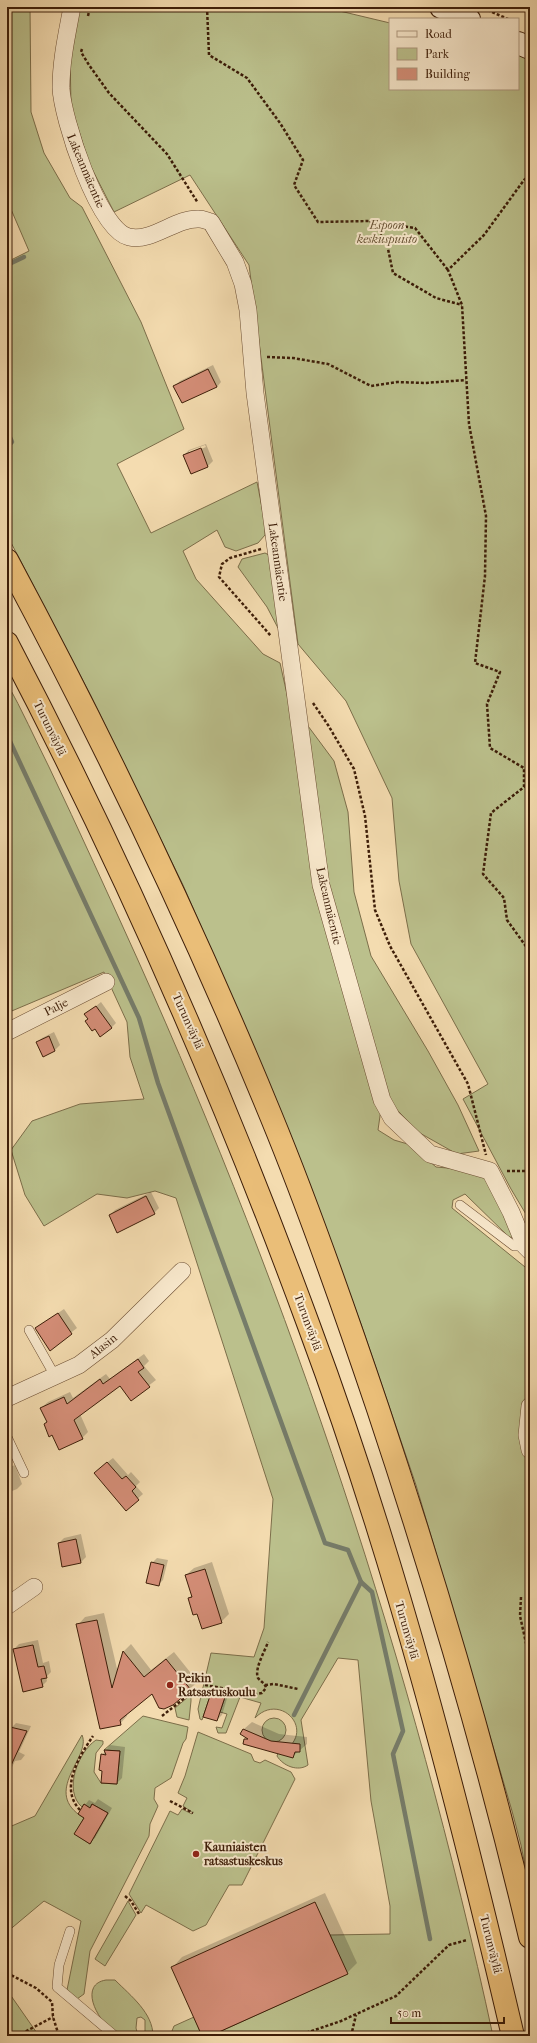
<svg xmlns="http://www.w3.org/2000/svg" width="537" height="2043" viewBox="0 0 537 2043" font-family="'IM FELL French Canon',serif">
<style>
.green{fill:#bbc08c;stroke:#7c6e4a}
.shadow{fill:#0003;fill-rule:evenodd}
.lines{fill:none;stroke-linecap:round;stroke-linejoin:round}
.stream{stroke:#767c6a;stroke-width:4.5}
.building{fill:#d58e78;stroke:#3d1d08}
.service-casing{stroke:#6b4d32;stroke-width:10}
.minor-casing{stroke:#6b4d32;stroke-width:18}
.secondary-casing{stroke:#3d1d08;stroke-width:24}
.motorway-casing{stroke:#3d1d08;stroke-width:24}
.path{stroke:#3d1d08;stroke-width:2.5;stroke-dasharray:3 2;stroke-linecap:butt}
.service{stroke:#f8e8cc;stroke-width:9}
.minor{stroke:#f8e8cc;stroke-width:17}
.secondary{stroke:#f8e8cc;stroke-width:22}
.motorway{stroke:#eabe78;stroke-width:22}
.poi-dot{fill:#8f2418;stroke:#f8e8cc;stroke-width:1.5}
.labels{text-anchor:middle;stroke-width:4;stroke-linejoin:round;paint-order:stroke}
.street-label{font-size:12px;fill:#3d1d08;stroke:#f8e8cc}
.park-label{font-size:12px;font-style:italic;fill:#634e30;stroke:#f8e8cc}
.poi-label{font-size:12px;font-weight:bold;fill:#3d1d08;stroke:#f8e8cc;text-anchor:start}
</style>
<rect width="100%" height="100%" fill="#f4dcb0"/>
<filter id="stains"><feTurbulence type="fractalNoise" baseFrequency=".005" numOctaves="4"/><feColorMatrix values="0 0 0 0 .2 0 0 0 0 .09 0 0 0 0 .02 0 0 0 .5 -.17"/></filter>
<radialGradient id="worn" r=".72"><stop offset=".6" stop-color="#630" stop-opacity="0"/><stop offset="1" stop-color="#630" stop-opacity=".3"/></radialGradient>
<g class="green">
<path d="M7,7H30L31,112L44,153L70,198L82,207L141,322L184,429L117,464L151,533L257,482L265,523V535L258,543L236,551L225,547L217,530L183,551L196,579L263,654L280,663L288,699L334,761L348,812L354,892L371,956L428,1051L458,1105L479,1151L457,1154L418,1132L383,1095L378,1130L394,1140L411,1145L436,1167L470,1170L490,1180L516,1238L509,1237L465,1194L453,1200L452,1208L530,1271C530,1308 533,1349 530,1387C527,1418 518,1435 530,1468V1891L521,1845L512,1811L416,1485L361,1324L308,1182L251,1041L183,885L91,696L7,535V262L29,251L7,200Z"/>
<polygon points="80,7 323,7 390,23 390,89 518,89 518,52 530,56 530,1221 511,1189 463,1099 488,1084 411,944 399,881 392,798 346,701 298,644 249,265 190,175 114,212 89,163 71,106 70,54"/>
<polygon points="265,553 271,556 278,628 267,607 238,567 242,559"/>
<path d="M7,683C22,710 35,739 49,767C79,830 108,894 137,958C292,1303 413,1665 493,2036H210L347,1974L330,1935L390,1934V1906L371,1801L358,1660L338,1658L301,1720L308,1765C298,1772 283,1766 277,1756L278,1753C282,1750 288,1748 291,1745C310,1724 278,1694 255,1718L261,1703L240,1697L226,1733H218L216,1727L222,1728L227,1714L220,1712L225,1697L211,1693L202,1720L200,1719L198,1709L211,1653L254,1657L264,1628L273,1499L176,1198L155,1191L127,1198L97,1194L44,1226L25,1195L11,1150L32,1121L80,1104L144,1099L130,1057L127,1022L104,972L7,1013Z"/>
<polygon points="188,1697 191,1698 191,1701 189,1720 177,1717 175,1708"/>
<path d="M143,1716L188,1727L186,1739L183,1743L171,1778L155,1788L154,1799L158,1806L150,1824L149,1836L90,1951L84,1994L77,1999L67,1990L81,1921L44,1901L7,1932V1828L35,1816L82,1735C92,1757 40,1792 84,1818L75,1834L90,1844L108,1813L92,1804L90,1808L84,1804L82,1807C63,1791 78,1752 96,1740L103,1741V1744L96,1753L94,1772L101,1783L117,1784L120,1751L104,1750Z"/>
<circle cx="274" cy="1730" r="12"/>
<polygon points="198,1732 251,1754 254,1761 260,1763 265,1760 291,1772 295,1779 242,1885 229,1885 206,1925 193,1931 146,1905 141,1913 129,1894 170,1811 178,1815 182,1809 192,1814 193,1813 183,1806 187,1798 178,1793 185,1776"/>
<polygon points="128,1901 136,1915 105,1966 95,1959"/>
<path d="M106,1980H115C131,1996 153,2013 153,2036H145V2020L141,2017L137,2018L136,2028L138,2036C133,2036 126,2037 122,2036C102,2030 75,1985 106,1980Z"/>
<polygon points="7,1990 39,2036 7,2036"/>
<polygon points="194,2017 202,2036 170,2036 174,2026"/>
</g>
<g class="shadow">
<polygon points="213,365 221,382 217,387 175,386 180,381"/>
<path d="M206,444L213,461L208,466L184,455L189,450ZM205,445L206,447L189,454V451Z"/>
<polygon points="101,1002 116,1023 111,1028 86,1021 89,1018 86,1014"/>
<polygon points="54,1032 60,1045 55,1050 43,1056 37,1043 42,1038"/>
<polygon points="151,1192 159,1208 154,1213 110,1215 115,1210"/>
<polygon points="64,1309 77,1328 50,1349 36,1328"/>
<polygon points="144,1354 149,1361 144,1366 156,1380 131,1399 120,1384 80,1414 88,1432 82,1438 53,1434 45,1424 47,1421 41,1408 48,1402 70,1392 73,1398 106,1374 110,1379"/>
<polygon points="113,1458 128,1475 131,1472 140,1482 136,1486 143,1494 126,1509 100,1468"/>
<polygon points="15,1465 22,1484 17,1489 7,1493 7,1468"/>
<polygon points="81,1534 86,1557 81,1562 59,1543 64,1538"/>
<polygon points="7,1549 11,1578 7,1582"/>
<polygon points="157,1558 168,1560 163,1580 158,1585 152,1563"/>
<polygon points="212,1562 229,1614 221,1622 189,1598 192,1595 186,1575 194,1568"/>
<polygon points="104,1613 118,1673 124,1651 131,1644 151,1670 174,1652 198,1682 165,1708 153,1693 127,1713 127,1716 120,1724 78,1625 85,1617"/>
<polygon points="38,1640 43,1663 49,1661 51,1672 46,1677 47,1681 42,1686 14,1649 19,1644"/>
<polygon points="216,1688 229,1692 222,1715 217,1720 211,1693"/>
<polygon points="252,1722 279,1734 307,1737 307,1744 292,1757 245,1740 247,1738 244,1729"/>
<polygon points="16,1723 31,1726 19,1752 25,1755 21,1760 15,1761 7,1777 7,1745 11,1728"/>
<polygon points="110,1745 125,1747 122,1778 117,1783 102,1782 102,1755"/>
<polygon points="98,1799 112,1808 95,1838 90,1842 85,1805 89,1800 95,1803"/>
<polygon points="325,1893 357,1963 347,1973 207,2036 203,2036 173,1967 182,1957"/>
</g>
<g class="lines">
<g class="stream">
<polyline points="7,265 24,257"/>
<polyline points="7,431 12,442 7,447"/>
<polyline points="7,735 139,1018 158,1083 325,1543 348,1550 361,1582 294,1715"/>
<polyline points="361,1582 372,1592 403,1731 393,1754 430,1939"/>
</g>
</g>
<g class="building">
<polygon points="208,369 217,387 182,403 173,386"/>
<polygon points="201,448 208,467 191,474 183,455"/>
<polygon points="96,1006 112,1028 100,1037 95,1029 92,1031 85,1021 88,1019 84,1014"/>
<polygon points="49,1036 55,1051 43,1057 36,1042"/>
<polygon points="146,1196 155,1214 117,1233 109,1215"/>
<polygon points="58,1313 72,1334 50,1351 35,1328"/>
<polygon points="138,1359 144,1368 138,1372 150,1387 131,1401 120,1386 74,1420 83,1439 59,1450 52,1435 49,1437 44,1424 47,1422 40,1408 64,1397 67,1404 100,1379 103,1384"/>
<polygon points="107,1462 122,1479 126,1476 136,1487 132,1491 139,1500 126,1511 94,1473"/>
<polygon points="76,1539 81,1563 62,1567 58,1543"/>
<polygon points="151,1562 164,1565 159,1586 146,1583"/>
<polygon points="205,1569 222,1623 202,1629 197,1614 193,1615 188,1598 192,1597 185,1575"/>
<polygon points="97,1620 112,1688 123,1651 144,1677 166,1659 191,1690 173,1705 164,1709 159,1708 152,1694 120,1720 121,1725 100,1729 76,1624"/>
<polygon points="33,1645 38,1667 44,1666 47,1678 41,1679 43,1687 23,1692 13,1649"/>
<polygon points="211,1693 225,1697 217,1721 203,1717"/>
<polygon points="10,1727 27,1731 7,1774 7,1741"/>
<polygon points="243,1729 271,1741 300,1744 300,1752 295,1752 293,1758 243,1744 244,1739 248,1739 240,1734"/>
<polygon points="104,1750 120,1751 117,1784 101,1783 102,1771 99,1770 101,1754 106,1755"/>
<polygon points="84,1804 90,1808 92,1804 108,1813 90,1844 74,1834 84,1818 78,1814"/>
<polygon points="315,1902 348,1974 210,2036 202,2036 171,1967"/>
</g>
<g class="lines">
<g class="service-casing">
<g id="service">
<polyline points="460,1205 514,1246 525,1246"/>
<polyline points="29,1330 55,1376"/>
<polyline points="7,1437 24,1473"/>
<polyline points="70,1931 59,1965 57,1987 115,2036"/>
</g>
</g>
<g class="minor-casing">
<g id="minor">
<path d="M72,7C67,34 61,60 61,88C62,117 98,230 129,237C153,242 175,218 199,219C203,219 207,221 211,222L235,262L243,284L248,310L255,393L321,885L382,1100L392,1118L430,1154L490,1171L511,1212L525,1246L530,1251"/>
<polyline points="7,1032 106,982"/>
<polyline points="7,1398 79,1365 112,1340 182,1271"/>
<polyline points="530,1406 527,1435 530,1450"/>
<polyline points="7,1606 34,1587"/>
</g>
</g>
<g class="secondary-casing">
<g id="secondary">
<polyline points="441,7 469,19"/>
<polyline points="518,43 530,48"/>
</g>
</g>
<g class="motorway-casing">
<g id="motorway">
<path d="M7,560C104,741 193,926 271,1116C311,1213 345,1311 378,1409C436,1583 488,1759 530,1937"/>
<path d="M7,643C123,864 223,1092 309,1326C395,1557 457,1797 513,2036"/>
</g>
</g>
<g class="path">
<polyline points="207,7 209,55 247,78 280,123 303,160 294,185 318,222 370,221 415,228 448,270"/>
<polyline points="483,8 508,19"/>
<polyline points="88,16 90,7"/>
<polyline points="82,49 81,52 89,65 109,93 167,154 198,203"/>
<polyline points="530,175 524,180 484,235 448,270 462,305 469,424 486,516 485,576 475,663 500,672 487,704 490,748 524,768 524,787 491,813 483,874 504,898 507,920 530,952"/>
<polyline points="370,221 386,239 393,273 436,298 462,305"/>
<polyline points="267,357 293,358 328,364 371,386 397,382 425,383 466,380"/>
<polyline points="261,549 230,558 222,564 219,577 271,636"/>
<polyline points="313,703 328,725 354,769 365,816 375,910 390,946 468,1084 486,1155"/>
<polyline points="507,1171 530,1171"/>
<polyline points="521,1597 520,1616 530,1661"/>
<path d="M205,1685L255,1694L262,1693L266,1688C265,1683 261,1682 258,1678C254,1669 265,1651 268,1642"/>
<polyline points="265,1685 274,1684 298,1689"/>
<polyline points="162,1716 196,1689"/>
<polyline points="170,1801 193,1813"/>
<path d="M80,1810C59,1788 79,1757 93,1736"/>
<polyline points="125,1896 131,1901 139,1914"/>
<polyline points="7,1973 36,1988 52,2002 53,2017 59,2036"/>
<polyline points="17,2036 53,2017"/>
<polyline points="297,2036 341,2021 396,1996 449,1945 467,1940"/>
<polyline points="351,2036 356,2015"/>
</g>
<use href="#service" class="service"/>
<use href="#minor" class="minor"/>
<use href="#secondary" class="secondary"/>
<use href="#motorway" class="motorway"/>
</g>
<g class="poi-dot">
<circle cx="170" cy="1685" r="4"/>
<circle cx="196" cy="1854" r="4"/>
</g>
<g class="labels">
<g class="street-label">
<text transform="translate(86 171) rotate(67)" y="4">Lakeanmäentie</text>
<text transform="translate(278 562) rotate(82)" y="4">Lakeanmäentie</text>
<text transform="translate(50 728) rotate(64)" y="4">Turunväylä</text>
<text transform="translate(329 906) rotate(77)" y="4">Lakeanmäentie</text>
<text transform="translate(56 1007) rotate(-27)" y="4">Palje</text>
<text transform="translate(188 1021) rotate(66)" y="4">Turunväylä</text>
<text transform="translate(308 1322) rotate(70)" y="4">Turunväylä</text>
<text transform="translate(103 1346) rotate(-39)" y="4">Alasin</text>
<text transform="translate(407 1630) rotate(74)" y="4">Turunväylä</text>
<text transform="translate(491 1944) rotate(76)" y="4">Turunväylä</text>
</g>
<g class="park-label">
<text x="387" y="229">Espoon<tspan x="387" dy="14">keskuspuisto</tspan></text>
</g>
<g class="poi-label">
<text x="178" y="1682">Peikin<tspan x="178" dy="14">Ratsastuskoulu</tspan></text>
<text x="204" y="1851">Kauniaisten<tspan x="204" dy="14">ratsastuskeskus</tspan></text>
</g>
</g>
<rect width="537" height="2043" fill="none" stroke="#f4dcb0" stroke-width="24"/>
<rect x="8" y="8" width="521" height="2027" fill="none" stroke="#3d1d08" stroke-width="2"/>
<rect x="12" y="12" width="513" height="2019" fill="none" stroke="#3d1d08"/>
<rect x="389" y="18" width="130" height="72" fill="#f8e8cc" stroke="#ad977e"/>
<rect x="397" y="31" width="20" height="6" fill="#f8e8cc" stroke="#ad977e"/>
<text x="425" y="38" font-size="12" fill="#3d1d08">Road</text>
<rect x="397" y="48" width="20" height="12" fill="#bbc08c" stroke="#ad977e"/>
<text x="425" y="58" font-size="12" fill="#3d1d08">Park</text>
<rect x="397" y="68" width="20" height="12" fill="#d58e78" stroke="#ad977e"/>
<text x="425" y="78" font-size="12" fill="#3d1d08">Building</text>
<path d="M391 2017v6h113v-6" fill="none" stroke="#3d1d08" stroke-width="2"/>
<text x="397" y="2017" font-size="12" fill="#3d1d08" stroke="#f8e8cc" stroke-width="3" paint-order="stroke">50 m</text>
<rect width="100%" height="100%" filter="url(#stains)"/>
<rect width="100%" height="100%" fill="url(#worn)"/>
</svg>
